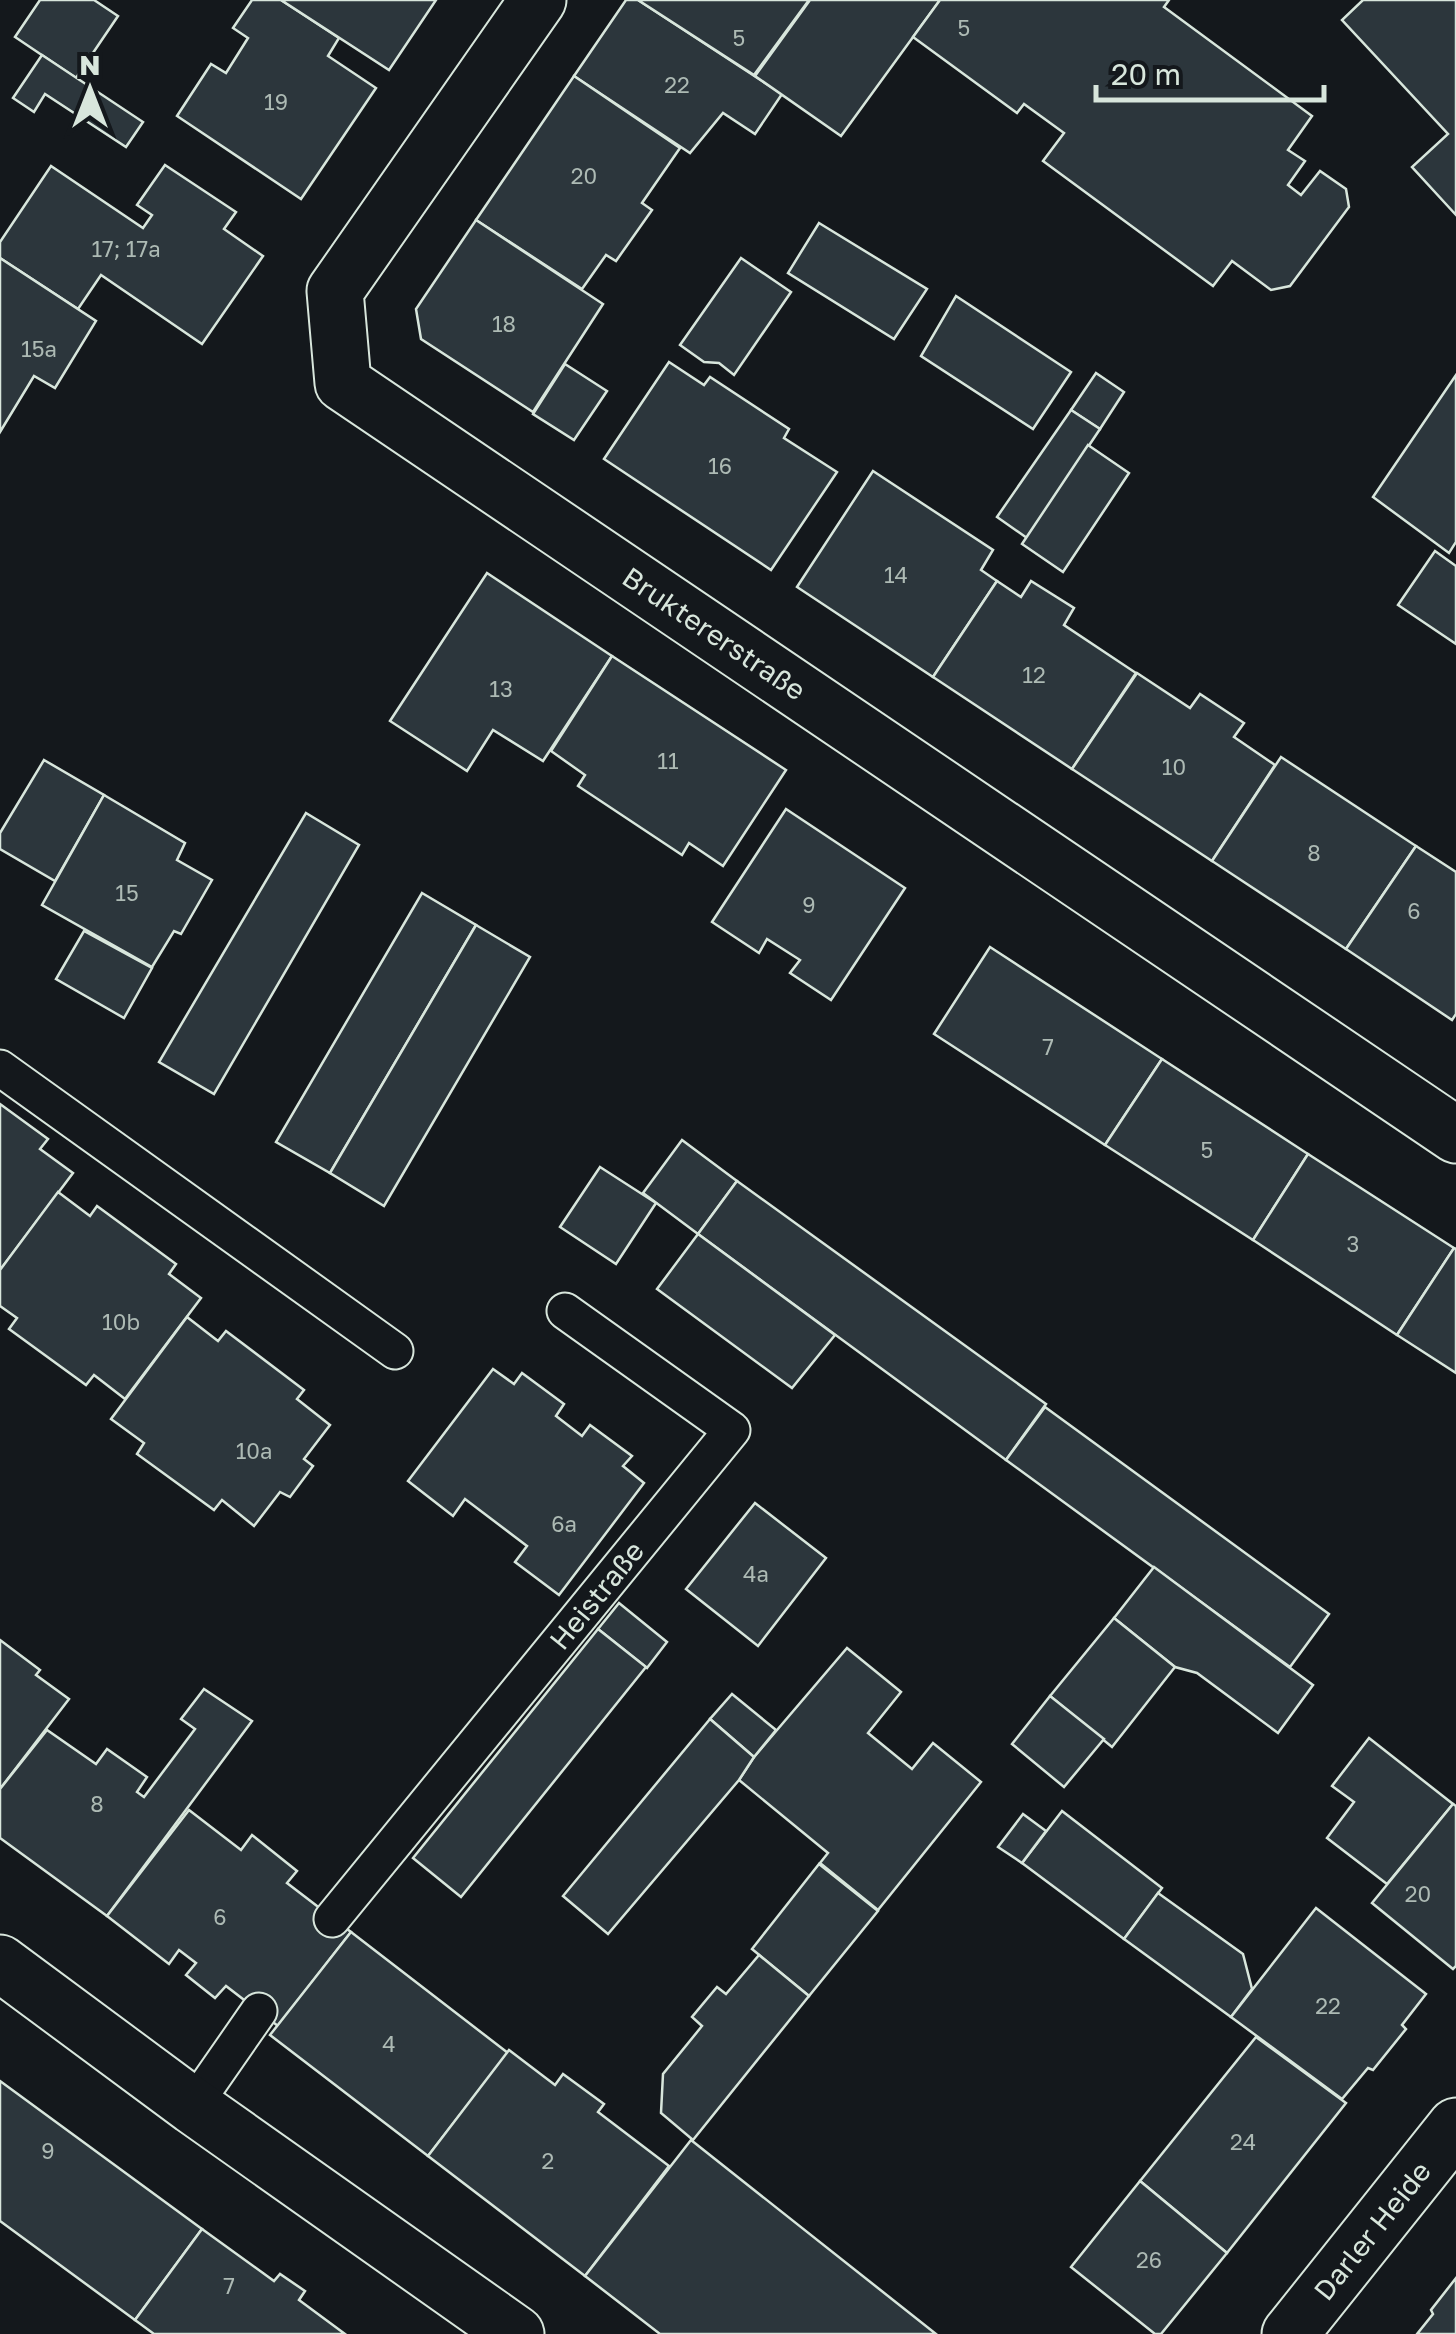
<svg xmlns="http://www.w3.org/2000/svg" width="1456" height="2334" viewBox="0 0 1456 2334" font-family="'Golos Text',sans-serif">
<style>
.building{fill:#2c363c;stroke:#d8e6dc;stroke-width:2.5}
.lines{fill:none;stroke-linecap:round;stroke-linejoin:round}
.service-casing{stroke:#d8e6dc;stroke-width:39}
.minor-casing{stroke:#d8e6dc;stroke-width:59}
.tertiary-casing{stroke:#d8e6dc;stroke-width:59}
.service{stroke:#14181c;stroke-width:35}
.minor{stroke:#14181c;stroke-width:55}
.tertiary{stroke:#14181c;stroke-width:55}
.labels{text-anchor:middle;stroke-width:8;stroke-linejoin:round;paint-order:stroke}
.number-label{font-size:22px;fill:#adbab4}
.street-label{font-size:28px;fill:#d8e6dc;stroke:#14181c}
</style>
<rect width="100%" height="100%" fill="#14181c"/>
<g class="building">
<polygon points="40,0 94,0 118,16 76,78 15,37"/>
<polygon points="252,0 281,0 339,38 328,56 376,88 301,199 177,116 211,64 226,73 248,38 233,28"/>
<polygon points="281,0 436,0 389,70"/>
<polygon points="626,0 638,0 782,94 755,134 723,113 690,153 574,76"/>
<polygon points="638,0 809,0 754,75"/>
<polygon points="810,0 940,0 841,136 755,76"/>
<polygon points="940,0 1169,0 1164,7 1312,116 1288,150 1305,161 1288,185 1301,195 1320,171 1346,189 1349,207 1290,286 1271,290 1232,261 1213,286 1043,161 1064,133 1024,104 1017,113 913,37"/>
<polygon points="1363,0 1456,0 1456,215 1412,167 1448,134 1342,20"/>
<polygon points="42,55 143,122 126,147 45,94 34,112 13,98"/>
<polygon points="574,76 680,148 642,203 652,210 616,261 606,255 582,289 476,220"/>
<polygon points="165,165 236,212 224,229 263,256 202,344 101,275 78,309 0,258 0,242 51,166 143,228 152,215 137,205"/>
<polygon points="476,220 603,304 533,412 421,339 416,309"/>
<polygon points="819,223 927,289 894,339 788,273"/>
<polygon points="0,258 96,321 55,388 34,376 0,432"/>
<polygon points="741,258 791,292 734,375 719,363 704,362 680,345"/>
<polygon points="956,296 1071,372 1033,429 921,356"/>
<polygon points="669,362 704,385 710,377 789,429 784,438 837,472 771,570 604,459"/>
<polygon points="565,364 607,391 574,440 533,414"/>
<polygon points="1096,373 1124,392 1100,429 1071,410"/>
<polygon points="1456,375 1456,542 1449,553 1373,497"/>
<polygon points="1071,410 1100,429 1027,538 997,517"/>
<polygon points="1088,445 1129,473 1063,572 1022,544"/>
<polygon points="873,471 993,550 981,570 997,581 933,677 797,587"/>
<polygon points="1435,551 1456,566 1456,644 1398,605"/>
<polygon points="487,573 612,656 543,761 493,730 467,771 390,721"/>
<polygon points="997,581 1021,597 1031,581 1074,608 1064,625 1136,673 1072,769 933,677"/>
<polygon points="612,656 786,770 723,866 689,843 682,855 578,786 585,775 551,751"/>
<polygon points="1137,673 1190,708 1200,694 1244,723 1234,737 1275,765 1212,861 1072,769"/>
<polygon points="1281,757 1416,846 1346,949 1212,861"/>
<polygon points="44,760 104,795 55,881 0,849 0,833"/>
<polygon points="104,795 185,843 177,860 212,880 181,934 174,931 152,967 42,905"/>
<polygon points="786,809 905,888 831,1000 790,973 800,960 767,939 759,953 712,922"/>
<polygon points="306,813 359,845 214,1094 159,1062"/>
<polygon points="1416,846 1456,872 1456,1014 1452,1020 1346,949"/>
<polygon points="422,893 476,925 330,1173 276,1142"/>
<polygon points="476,925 530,957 384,1206 330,1173"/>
<polygon points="84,931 152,968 124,1018 56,979"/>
<polygon points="990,947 1162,1059 1105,1145 934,1034"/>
<polygon points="1162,1059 1308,1154 1253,1240 1105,1145"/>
<polygon points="0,1104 48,1139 40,1149 73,1173 0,1270"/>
<polygon points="682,1140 737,1181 698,1234 643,1193"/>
<polygon points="1308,1154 1454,1248 1397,1335 1253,1240"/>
<polygon points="600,1167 656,1203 616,1264 560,1227"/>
<polygon points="737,1181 1046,1404 1006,1460 698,1234"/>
<polygon points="58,1192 90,1216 97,1206 176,1264 169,1274 201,1298 125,1399 94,1375 86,1385 9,1329 17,1318 0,1306 0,1270"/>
<polygon points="698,1234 835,1335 792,1388 657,1289"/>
<polygon points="1454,1248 1456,1249 1456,1373 1397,1335"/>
<polygon points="187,1317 218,1341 226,1331 304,1390 297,1399 330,1425 304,1459 313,1466 290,1497 280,1492 254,1526 222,1500 214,1510 137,1454 144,1443 111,1419"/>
<polygon points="493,1369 514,1384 522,1373 564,1404 556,1416 582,1436 590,1425 632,1456 623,1466 644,1483 559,1595 515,1562 527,1546 465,1499 453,1516 408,1481"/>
<polygon points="1045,1407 1329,1614 1290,1667 1006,1460"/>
<polygon points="755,1503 826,1558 758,1646 686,1589"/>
<polygon points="1154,1567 1313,1685 1278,1733 1197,1673 1175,1667 1114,1618"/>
<polygon points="619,1603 667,1642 647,1668 598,1629"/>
<polygon points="1114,1618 1175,1667 1112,1747 1050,1696"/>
<polygon points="598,1629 646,1667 461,1897 413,1858"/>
<polygon points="0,1640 40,1670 36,1675 69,1699 0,1789"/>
<polygon points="847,1648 901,1692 868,1733 912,1769 933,1743 981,1782 878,1910 820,1863 828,1853 739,1780 754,1757"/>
<polygon points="204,1689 252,1721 107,1916 0,1838 0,1789 47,1730 96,1764 107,1749 147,1777 137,1792 144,1797 195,1729 181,1719"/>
<polygon points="732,1694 776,1730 754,1757 710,1719"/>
<polygon points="1050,1696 1104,1739 1064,1787 1012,1744"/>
<polygon points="710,1719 754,1757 739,1780 608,1934 563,1896"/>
<polygon points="1369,1738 1453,1804 1387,1884 1327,1838 1354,1802 1332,1786"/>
<polygon points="1453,1804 1456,1806 1456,1966 1453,1969 1372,1903"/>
<polygon points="189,1810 241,1850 252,1835 297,1871 287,1883 351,1932 278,2026 226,1986 215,1998 186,1975 196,1963 179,1950 169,1964 107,1916"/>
<polygon points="1062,1811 1162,1888 1124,1939 1022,1863"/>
<polygon points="1023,1814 1046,1831 1022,1863 998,1847"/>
<polygon points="819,1864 878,1911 809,1996 752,1949"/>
<polygon points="1158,1893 1243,1954 1252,1989 1231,2017 1124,1939"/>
<polygon points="1316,1908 1426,1994 1402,2025 1406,2029 1373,2070 1368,2068 1342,2099 1231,2017"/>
<polygon points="351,1932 508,2053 428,2156 270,2035"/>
<polygon points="759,1955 809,1996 693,2140 661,2113 663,2074 702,2026 692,2017 717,1987 726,1994"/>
<polygon points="1256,2037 1346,2103 1227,2253 1140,2181"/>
<polygon points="509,2050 555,2085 563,2074 604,2104 598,2112 669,2166 585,2276 428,2156"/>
<polygon points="0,2081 202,2229 135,2320 0,2221"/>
<polygon points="691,2140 936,2334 660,2334 585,2276"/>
<polygon points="1140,2181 1227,2253 1161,2334 1155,2334 1071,2267"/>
<polygon points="202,2229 274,2281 280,2274 305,2291 299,2300 345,2334 154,2334 135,2320"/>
<polygon points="1456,2278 1456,2334 1417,2334 1433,2314 1431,2310"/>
</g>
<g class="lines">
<g class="service-casing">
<g id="service">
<polyline points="0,1068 395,1351"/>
<path id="s1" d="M332,1919L732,1430L565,1311"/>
<polyline points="193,2106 259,2011"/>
</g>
</g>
<g class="minor-casing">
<g id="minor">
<path id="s2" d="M538,0L335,291L343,383L1456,1135"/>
</g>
</g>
<g class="tertiary-casing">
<g id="tertiary">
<polyline points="0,1963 193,2106 516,2334"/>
<path id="s3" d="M1290,2334L1456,2126"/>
</g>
</g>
<use href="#service" class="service"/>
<use href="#minor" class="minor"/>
<use href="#tertiary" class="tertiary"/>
</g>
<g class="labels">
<g class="number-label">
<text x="964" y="36">5</text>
<text x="739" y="46">5</text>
<text x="677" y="93">22</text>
<text x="276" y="110">19</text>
<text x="584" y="184">20</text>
<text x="126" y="257">17; 17a</text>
<text x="504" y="332">18</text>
<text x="39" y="357">15a</text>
<text x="720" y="474">16</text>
<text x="896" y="583">14</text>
<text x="1034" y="683">12</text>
<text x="501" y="697">13</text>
<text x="668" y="769">11</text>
<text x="1174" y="775">10</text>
<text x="1314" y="861">8</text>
<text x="127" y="901">15</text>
<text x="809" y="913">9</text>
<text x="1414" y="919">6</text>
<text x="1048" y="1055">7</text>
<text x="1207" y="1158">5</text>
<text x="1353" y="1252">3</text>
<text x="121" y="1330">10b</text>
<text x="254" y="1459">10a</text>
<text x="564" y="1532">6a</text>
<text x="756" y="1582">4a</text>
<text x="97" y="1812">8</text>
<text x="1418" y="1902">20</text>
<text x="220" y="1925">6</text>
<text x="1328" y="2014">22</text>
<text x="389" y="2052">4</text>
<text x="1243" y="2150">24</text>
<text x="48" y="2159">9</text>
<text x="548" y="2169">2</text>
<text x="1149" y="2268">26</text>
<text x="229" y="2294">7</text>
</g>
<g class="street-label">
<text dy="10" stroke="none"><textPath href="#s2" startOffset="895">Bruktererstraße</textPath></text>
<text dy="10" stroke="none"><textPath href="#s1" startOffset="418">Heistraße</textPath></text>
<text dy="10" stroke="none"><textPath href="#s3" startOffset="132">Darler Heide</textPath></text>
</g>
</g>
<g transform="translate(90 90)" stroke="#14181c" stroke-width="8" paint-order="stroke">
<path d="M0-8L18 38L0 25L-18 38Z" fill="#d8e6dc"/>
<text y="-15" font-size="28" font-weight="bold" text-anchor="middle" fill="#d8e6dc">N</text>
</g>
<path d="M1096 85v15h228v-15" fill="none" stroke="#d8e6dc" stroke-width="5"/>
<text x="1111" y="85" font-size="30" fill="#d8e6dc" stroke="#14181c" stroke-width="8" paint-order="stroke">20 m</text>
</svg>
